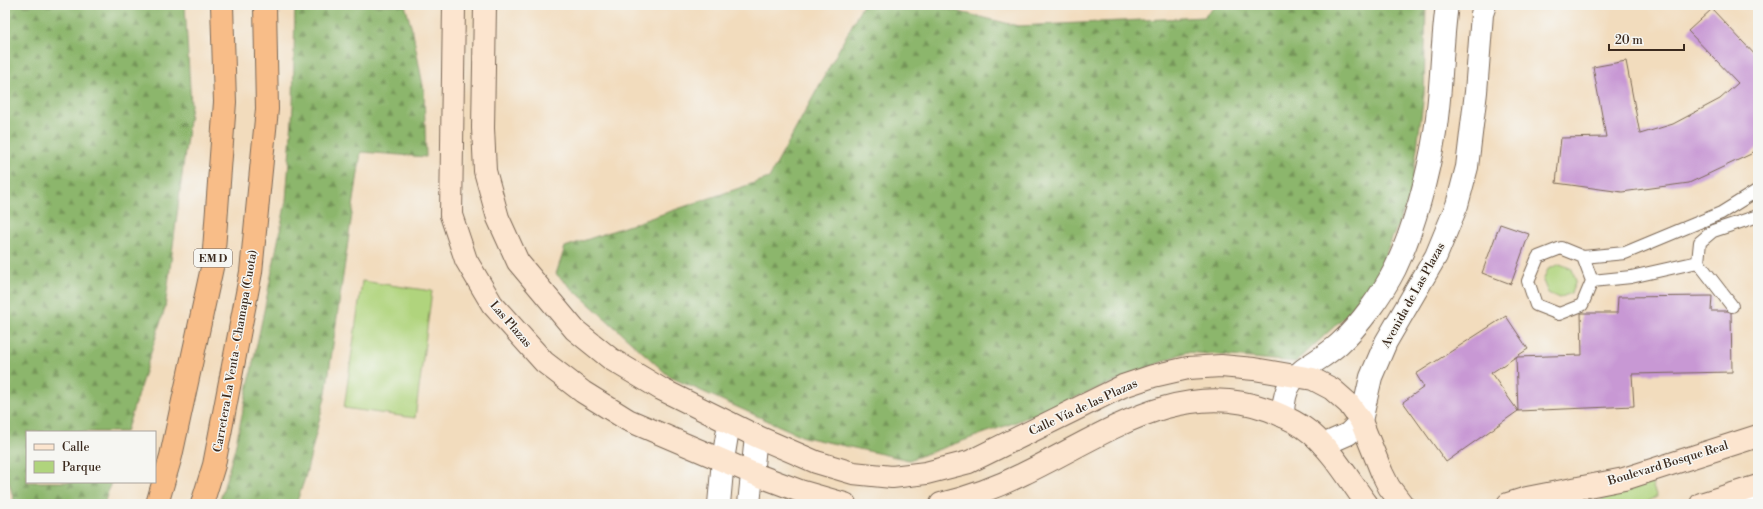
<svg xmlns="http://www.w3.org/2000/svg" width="1763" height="509" viewBox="0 0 1763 509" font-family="'Libre Bodoni',serif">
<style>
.green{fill:#b0d47d;stroke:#767f4e}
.forest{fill:url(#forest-firs);stroke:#647045}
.building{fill:#c898d4}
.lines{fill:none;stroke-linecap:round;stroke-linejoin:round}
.lane-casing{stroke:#7b6856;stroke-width:14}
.street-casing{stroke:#7b6856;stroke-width:24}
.secondary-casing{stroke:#7b6856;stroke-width:24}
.highway-casing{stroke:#7b6856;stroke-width:24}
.lane{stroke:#fff;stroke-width:12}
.street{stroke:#fff;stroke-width:22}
.secondary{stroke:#fce5cf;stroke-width:22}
.highway{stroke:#f8bd88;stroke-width:22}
.labels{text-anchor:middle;stroke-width:3;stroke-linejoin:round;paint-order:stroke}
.shield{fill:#f6f6f2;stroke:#73675e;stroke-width:1}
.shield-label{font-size:11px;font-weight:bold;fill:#3b2a1e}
.street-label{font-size:12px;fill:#3b2a1e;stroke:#f6f6f2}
</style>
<defs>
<pattern id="forest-firs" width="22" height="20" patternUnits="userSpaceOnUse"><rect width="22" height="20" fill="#8cb66c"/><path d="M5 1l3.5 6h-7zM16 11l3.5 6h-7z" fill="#749458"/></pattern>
</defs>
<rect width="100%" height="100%" fill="#f6f6f2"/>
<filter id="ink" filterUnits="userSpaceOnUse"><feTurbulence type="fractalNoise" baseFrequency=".025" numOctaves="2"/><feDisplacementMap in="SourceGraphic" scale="8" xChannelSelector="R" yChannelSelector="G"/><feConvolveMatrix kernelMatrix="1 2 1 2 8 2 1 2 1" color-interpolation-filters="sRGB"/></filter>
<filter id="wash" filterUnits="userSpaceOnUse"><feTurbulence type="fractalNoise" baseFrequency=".012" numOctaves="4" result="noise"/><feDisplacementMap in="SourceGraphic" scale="16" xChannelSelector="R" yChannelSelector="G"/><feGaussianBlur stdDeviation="0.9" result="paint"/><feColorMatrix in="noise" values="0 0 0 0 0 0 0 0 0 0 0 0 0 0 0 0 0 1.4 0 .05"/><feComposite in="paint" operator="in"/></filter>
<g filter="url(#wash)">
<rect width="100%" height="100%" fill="#f2dcbd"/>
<g class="green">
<polygon points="1560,264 1572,269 1576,281 1571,293 1559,298 1548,293 1543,281 1548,269"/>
<polygon points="362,281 432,291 415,418 344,408"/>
<polygon points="1651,482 1657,497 1642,504 1590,504"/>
</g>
<g class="forest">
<polygon points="5,5 185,5 191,105 165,308 126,432 27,432 27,482 111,482 104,504 15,504 5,468"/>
<polygon points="295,5 405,5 413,33 424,91 426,157 361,152 326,393 305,478 296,504 219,504 235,448 265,306 286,201 293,106"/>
<polygon points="863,5 931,5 1018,26 1204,17 1216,5 1426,5 1424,94 1411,194 1368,295 1296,362 1186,352 1016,422 909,460 804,437 670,377 556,274 565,247 769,178"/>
</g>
<g id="blocks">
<g class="building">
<polygon points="1712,9 1758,58 1758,147 1751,154 1689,183 1622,192 1556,183 1561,138 1606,137 1593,67 1626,61 1640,134 1673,124 1720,99 1738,83 1688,31"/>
<polygon points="1500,224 1529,234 1511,284 1482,273"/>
<polygon points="1712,296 1711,311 1731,311 1732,372 1632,374 1634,406 1518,411 1516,357 1582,355 1581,313 1617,313 1618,297"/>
<polygon points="1506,316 1528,349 1491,373 1518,411 1446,462 1403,402 1424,387 1416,374"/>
</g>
</g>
</g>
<g filter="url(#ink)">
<use href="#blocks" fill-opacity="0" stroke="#7b6856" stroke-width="1"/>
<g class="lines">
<g class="lane-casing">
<g id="lane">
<polygon points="1561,248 1583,257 1592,281 1582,305 1559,314 1536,305 1528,281 1538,257"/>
<polyline points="1583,257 1625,253 1721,213 1758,190"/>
<polyline points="1698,262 1732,306"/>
<polyline points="1592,281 1631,277 1698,262 1700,242 1713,231 1758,216"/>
</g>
</g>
<g class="street-casing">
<g id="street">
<path d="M1283,416C1283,369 1310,370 1339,344C1359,326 1383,293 1395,269C1414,229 1428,176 1435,132C1442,90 1441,47 1447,5"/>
<polyline points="1323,445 1348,434 1361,421 1371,377 1386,342 1436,256 1457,205 1467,167 1476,92 1482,14 1485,5"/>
<polyline points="1749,489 1758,503"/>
<polyline points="719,504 723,460 729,423"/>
<polyline points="749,504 756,436"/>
</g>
</g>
<g class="secondary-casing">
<g id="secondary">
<polyline points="454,5 451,215 466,260 492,304 544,362 583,392 628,420 752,473 800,491 845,504"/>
<polyline points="485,5 483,128 485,171 498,218 518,262 575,330 611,359 661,389 756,436 816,462 853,473 892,477 926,473 969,462 1123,386 1153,376 1188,368 1221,366 1254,369 1313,379 1332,389 1349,404 1361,421 1382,473 1389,487 1402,504"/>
<path d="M941,504C970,497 997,487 1023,474C1101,437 1179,376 1269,410C1284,416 1299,423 1311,433C1333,452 1350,481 1367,504"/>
<polyline points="1508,504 1527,498 1624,479 1758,436"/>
<polyline points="1701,504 1758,486"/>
</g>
</g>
<g class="highway-casing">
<g id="highway">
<polyline points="157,504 171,456 213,263 225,102 222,5"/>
<polyline points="202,504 214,465 251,272 267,109 265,5"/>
</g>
</g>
<use href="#lane" class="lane"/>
<use href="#street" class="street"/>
<use href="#secondary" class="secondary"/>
<use href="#highway" class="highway"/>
</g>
</g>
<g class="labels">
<rect class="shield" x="194" y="249" width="38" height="18" rx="3"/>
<g class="shield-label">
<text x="213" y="262">EM D</text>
</g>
<g class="street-label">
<text transform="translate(1413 295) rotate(-61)" y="4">Avenida de Las Plazas</text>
<text transform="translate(511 324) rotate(49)" y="4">Las Plazas</text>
<text transform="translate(235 351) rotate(-80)" y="4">Carretera La Venta - Chamapa (Cuota)</text>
<text transform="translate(1083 407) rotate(-25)" y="4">Calle Vía de las Plazas</text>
<text transform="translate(1668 463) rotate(-17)" y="4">Boulevard Bosque Real</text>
</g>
</g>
<rect width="1763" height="509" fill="none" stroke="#f6f6f2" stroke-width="20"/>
<rect x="26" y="431" width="130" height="52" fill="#f6f6f2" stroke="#aba49d"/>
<rect x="34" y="444" width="20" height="6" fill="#fce5cf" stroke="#aba49d"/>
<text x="62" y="451" font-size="12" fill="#3b2a1e">Calle</text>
<rect x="34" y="461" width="20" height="12" fill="#b0d47d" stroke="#aba49d"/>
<text x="62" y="471" font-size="12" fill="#3b2a1e">Parque</text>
<path d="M1609 44v6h75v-6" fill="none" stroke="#3b2a1e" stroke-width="2"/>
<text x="1615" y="44" font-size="12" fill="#3b2a1e" stroke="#f6f6f2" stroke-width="3" paint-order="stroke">20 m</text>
</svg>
